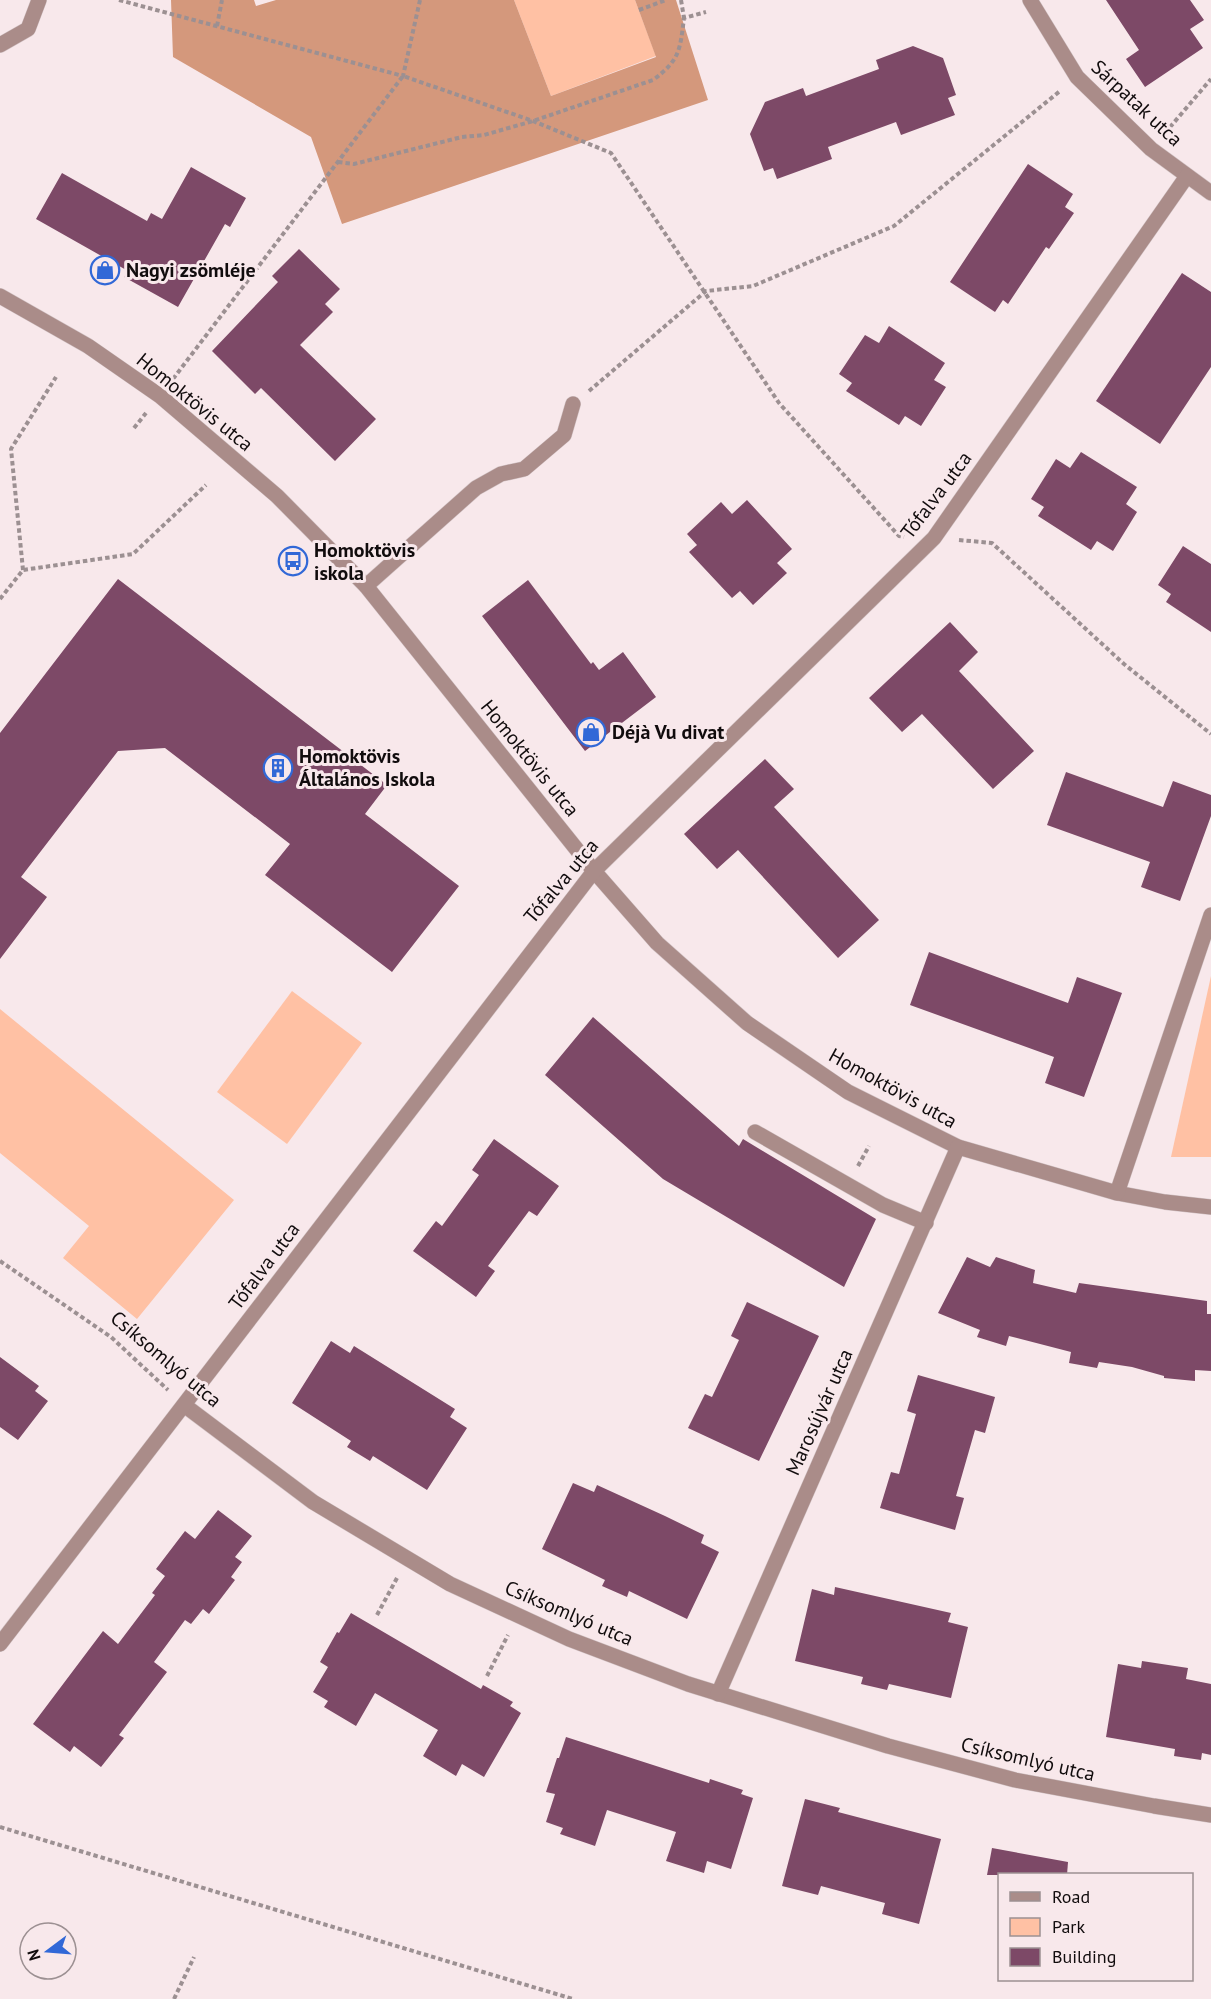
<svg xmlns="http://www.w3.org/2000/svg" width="1211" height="1999" viewBox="0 0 1211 1999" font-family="'PT Sans',sans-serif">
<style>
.green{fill:#ffc1a4}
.forest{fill:#d4987c}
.building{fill:#7d4967}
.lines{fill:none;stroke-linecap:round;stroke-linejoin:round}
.minor-casing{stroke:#d3c5c7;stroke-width:16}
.path{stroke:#9c9092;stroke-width:4;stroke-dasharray:4.5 3;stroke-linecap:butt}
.minor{stroke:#aa8c89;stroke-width:15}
.labels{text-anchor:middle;stroke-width:6;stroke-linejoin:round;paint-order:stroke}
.street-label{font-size:20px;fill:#110c0d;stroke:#f8e8eb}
.poi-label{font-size:20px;font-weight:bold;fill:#110c0d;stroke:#f8e8eb;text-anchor:start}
</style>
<rect width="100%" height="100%" fill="#f8e8eb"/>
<g class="green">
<polygon points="514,0 635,0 656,56 551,96"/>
<polygon points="1211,976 1211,1157 1171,1157"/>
<polygon points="292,991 362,1043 287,1144 217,1092"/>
<polygon points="0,1009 234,1200 137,1319 63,1258 89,1226 0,1153"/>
</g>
<polygon class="forest" points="171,0 254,0 256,6 276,0 514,0 551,96 656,57 635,0 676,0 708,100 342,224 311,137 173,57"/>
<g class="building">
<polygon points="1106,0 1190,0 1204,20 1190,29 1203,48 1145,87 1126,59 1139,50"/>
<polygon points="913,46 943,58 956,95 948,98 955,115 901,135 896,122 828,147 832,159 777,179 773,168 764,171 750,134 765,102 803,88 806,96 879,69 876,60"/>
<polygon points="1028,164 1073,194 1065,207 1074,213 1049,249 1046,247 1008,304 1003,300 995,312 950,282"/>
<polygon points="191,167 246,198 230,227 225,224 178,307 124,277 128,271 36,219 62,173 147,221 151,213 162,219"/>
<polygon points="299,249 340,289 325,304 333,312 300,345 376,419 335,461 261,388 255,394 212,351 278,282 272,276"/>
<polygon points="1182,273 1211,292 1211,367 1160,444 1096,401"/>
<polygon points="889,326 945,363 934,380 946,387 921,426 905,416 899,425 846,391 852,383 839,374 865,335 879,343"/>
<polygon points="1081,452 1137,487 1126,504 1137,512 1113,551 1097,541 1091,550 1038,516 1044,507 1031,499 1056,459 1070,468"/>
<polygon points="747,500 792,549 777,563 787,573 753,605 740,591 732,598 689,552 697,545 687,534 721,502 732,514"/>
<polygon points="1183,546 1211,564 1211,632 1166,602 1171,594 1158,585"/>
<polygon points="118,579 387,785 365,814 459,886 392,972 265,875 290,844 165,748 118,751 21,877 47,897 0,959 0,733"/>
<polygon points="528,580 591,664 593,662 599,670 623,652 656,697 585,751 482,616"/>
<polygon points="950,622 978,652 959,671 1034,751 993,789 922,714 902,732 869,698"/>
<polygon points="765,759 794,789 774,807 879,920 838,958 738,850 717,869 684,834"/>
<polygon points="1066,772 1163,807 1173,781 1211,795 1211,816 1180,901 1141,887 1150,862 1047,825"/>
<polygon points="929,952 1068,1003 1077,977 1122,993 1084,1097 1045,1083 1054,1057 910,1005"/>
<polygon points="593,1017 739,1146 743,1139 876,1219 844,1287 663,1179 545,1075"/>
<polygon points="494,1139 559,1186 537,1216 529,1211 488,1266 495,1271 476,1297 413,1251 436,1221 442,1226 479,1175 472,1170"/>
<polygon points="967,1257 990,1267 996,1257 1035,1270 1033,1283 1076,1293 1079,1283 1207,1301 1207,1314 1211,1314 1211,1371 1195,1370 1195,1381 1164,1378 1164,1376 1132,1367 1099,1362 1097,1368 1069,1363 1071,1352 1009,1336 1006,1346 977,1337 980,1330 938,1313"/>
<polygon points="747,1302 819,1336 759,1461 688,1428 705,1394 712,1397 739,1340 731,1336"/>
<polygon points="331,1341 350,1353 354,1346 455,1409 450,1417 467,1428 427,1490 373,1456 370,1461 347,1447 351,1441 292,1403"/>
<polygon points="0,1357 39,1386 35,1391 48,1401 18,1440 0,1427"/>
<polygon points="918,1375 995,1397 985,1433 975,1430 956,1496 964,1498 955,1530 880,1508 891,1472 899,1474 916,1414 907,1411"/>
<polygon points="573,1483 594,1492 597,1485 665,1516 704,1535 701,1543 719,1552 687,1619 629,1591 627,1597 602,1586 605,1580 542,1549"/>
<polygon points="218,1510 252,1536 235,1557 242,1562 231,1577 235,1580 209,1614 203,1609 191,1624 185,1620 154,1662 167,1672 119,1735 124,1738 101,1767 74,1746 70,1752 33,1724 103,1631 118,1644 155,1595 152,1593 165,1576 156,1569 185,1531 195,1539"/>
<polygon points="835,1587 951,1613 948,1622 968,1627 951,1698 889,1684 887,1690 861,1684 863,1677 795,1661 812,1589 834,1595"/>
<polygon points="351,1613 481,1689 483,1685 513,1702 510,1706 521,1713 484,1777 462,1764 456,1776 423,1756 438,1730 375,1693 356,1726 324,1707 328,1701 313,1692 328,1667 320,1662 337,1632 339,1633"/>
<polygon points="1142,1661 1188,1668 1186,1679 1211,1684 1211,1755 1202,1753 1201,1760 1174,1756 1175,1749 1106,1737 1118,1664 1141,1668"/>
<polygon points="566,1737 709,1783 710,1779 743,1790 741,1794 753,1798 731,1869 707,1861 704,1873 666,1861 676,1832 607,1810 595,1846 560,1834 563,1828 546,1822 555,1794 546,1792 557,1758 559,1758"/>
<polygon points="805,1799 840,1808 838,1812 941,1839 919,1924 882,1914 885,1903 821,1886 818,1895 782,1886"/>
<polygon points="992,1848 1068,1862 1067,1875 987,1875"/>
</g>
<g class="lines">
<g class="minor-casing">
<g id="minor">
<polyline points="1030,0 1077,77 1151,149 1211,193"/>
<polyline points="0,45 28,29 39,0"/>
<polyline points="0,296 88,346 160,396 277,496 366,586 594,871 657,943 747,1023 848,1092 958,1147 1117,1193 1165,1202 1211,1207"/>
<polyline points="366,586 476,488 501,474 524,469 564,435 573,404"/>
<polyline points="755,1132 883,1205 926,1223"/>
<polyline points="1117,1193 1211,915"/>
<polyline points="184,1405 313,1502 450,1584 569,1639 688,1684 888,1746 1015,1780 1154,1806 1211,1815"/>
<polyline points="0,1644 594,871 934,538 1187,176"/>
<polyline points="718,1694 958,1147"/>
</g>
</g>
<g class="path">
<polyline points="119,0 403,76 420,0"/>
<polyline points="681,0 684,18"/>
<polyline points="639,10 666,0"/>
<polyline points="217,26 222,0"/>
<polyline points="1165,133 1211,79"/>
<path d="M338,162L354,164L462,137L484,135L533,121L653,80C680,60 680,50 684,18L706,12"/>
<polyline points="173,379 403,76 533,121 611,153 779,403 899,536 904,537"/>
<polyline points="589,391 706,291 753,286 894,226 1060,91"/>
<polyline points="134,428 146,413"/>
<polyline points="959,540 992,543 1124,664 1211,734"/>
<polyline points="23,570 11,449 56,377"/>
<polyline points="0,599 23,570 133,554 206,485"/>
<polyline points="858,1166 869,1146"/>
<polyline points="0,1261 111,1337 168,1390"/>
<polyline points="377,1615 397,1578"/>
<polyline points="487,1676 508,1635"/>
<polyline points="0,1827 573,1999"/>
<polyline points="174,1999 194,1957"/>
</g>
<use href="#minor" class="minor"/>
</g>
<defs>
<g id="shop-ring" transform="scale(1.5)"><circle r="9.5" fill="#f8e8eb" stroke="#3168d7" stroke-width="1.5"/><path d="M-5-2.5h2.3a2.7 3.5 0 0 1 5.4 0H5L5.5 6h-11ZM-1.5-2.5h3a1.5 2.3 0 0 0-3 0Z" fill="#3168d7"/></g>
<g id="bus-ring" transform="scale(1.5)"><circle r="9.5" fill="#f8e8eb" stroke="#3168d7" stroke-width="1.5"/><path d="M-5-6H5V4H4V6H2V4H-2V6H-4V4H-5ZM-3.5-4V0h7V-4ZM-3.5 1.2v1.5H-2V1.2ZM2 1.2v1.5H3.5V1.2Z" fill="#3168d7"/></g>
<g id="building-ring" transform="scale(1.5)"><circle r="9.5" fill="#f8e8eb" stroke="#3168d7" stroke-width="1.5"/><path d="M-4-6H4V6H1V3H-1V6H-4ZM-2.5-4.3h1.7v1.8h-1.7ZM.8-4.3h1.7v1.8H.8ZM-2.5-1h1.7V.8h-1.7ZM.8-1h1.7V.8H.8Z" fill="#3168d7"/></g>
</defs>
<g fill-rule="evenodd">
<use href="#shop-ring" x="105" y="270"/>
<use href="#bus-ring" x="293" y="561"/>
<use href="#shop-ring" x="591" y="732"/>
<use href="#building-ring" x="278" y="768"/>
</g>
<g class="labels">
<g class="street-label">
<text transform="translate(1137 103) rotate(43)" y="7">Sárpatak utca</text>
<text transform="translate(195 402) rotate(39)" y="7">Homoktövis utca</text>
<text transform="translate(936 495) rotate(-53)" y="7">Tófalva utca</text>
<text transform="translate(530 758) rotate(51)" y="7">Homoktövis utca</text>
<text transform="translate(561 881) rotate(-50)" y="7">Tófalva utca</text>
<text transform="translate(893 1088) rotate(29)" y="7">Homoktövis utca</text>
<text transform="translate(264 1266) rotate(-53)" y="7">Tófalva utca</text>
<text transform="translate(166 1359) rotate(40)" y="7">Csíksomlyó utca</text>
<text transform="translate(819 1412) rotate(-66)" y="7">Marosújvár utca</text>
<text transform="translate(569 1613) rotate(23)" y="7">Csíksomlyó utca</text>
<text transform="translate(1028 1759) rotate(13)" y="7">Csíksomlyó utca</text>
</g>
<g class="poi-label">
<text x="126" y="277">Nagyi zsömléje</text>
<text x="314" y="557">Homoktövis<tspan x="314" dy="23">iskola</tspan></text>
<text x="612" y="739">Déjà Vu divat</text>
<text x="299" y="763">Homoktövis<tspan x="299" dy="23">Általános Iskola</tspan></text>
</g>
</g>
<rect x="998" y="1873" width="195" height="108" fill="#f8e8eb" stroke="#9c9092" stroke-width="1.5"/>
<rect x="1010" y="1892" width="30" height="9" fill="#aa8c89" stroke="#9c9092" stroke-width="1.5"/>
<text x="1052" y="1903" font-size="18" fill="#110c0d">Road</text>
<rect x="1010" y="1918" width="30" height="18" fill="#ffc1a4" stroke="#9c9092" stroke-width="1.5"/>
<text x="1052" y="1933" font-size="18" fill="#110c0d">Park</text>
<rect x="1010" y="1948" width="30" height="18" fill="#7d4967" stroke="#9c9092" stroke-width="1.5"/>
<text x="1052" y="1963" font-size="18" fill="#110c0d">Building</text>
<g transform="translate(48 1951) rotate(254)"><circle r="28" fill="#f8e8eb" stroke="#9c9092" stroke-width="1.5"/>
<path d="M0-4.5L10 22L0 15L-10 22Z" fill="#3168d7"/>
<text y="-9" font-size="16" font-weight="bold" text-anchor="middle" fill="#110c0d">N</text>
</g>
</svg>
